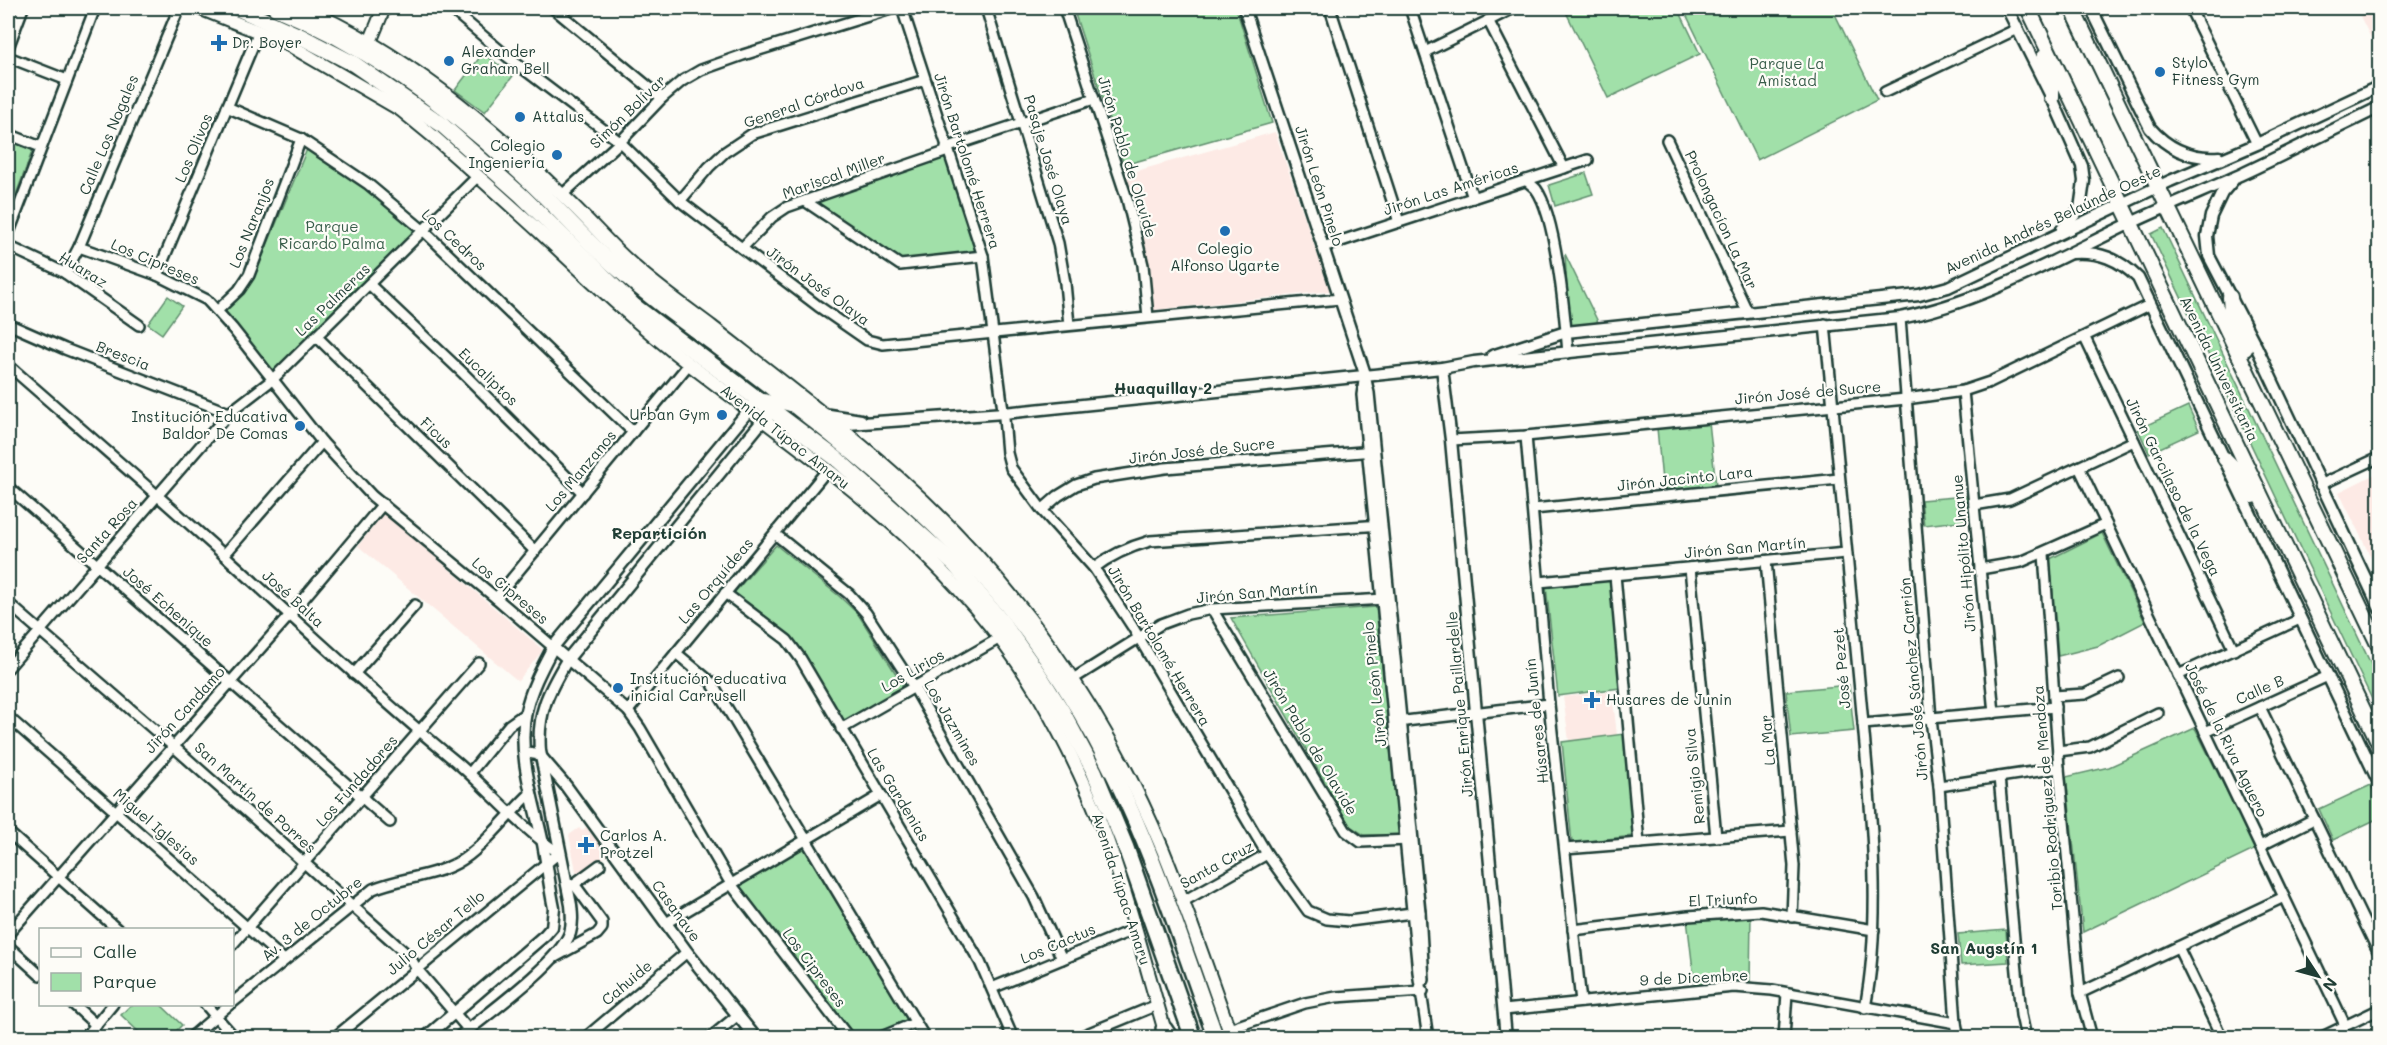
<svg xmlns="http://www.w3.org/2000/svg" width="2387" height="1045" viewBox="0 0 2387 1045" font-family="Mali,sans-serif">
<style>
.built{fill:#fdeae5}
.green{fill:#a1e0a9;stroke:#608e6e;stroke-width:1.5}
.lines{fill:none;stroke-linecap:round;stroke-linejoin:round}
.minor-casing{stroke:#1f3d34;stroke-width:14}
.tertiary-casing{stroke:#1f3d34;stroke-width:15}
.secondary-casing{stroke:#1f3d34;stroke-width:16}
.primary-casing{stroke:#1f3d34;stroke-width:18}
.trunk-casing{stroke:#1f3d34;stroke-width:20}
.minor{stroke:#fdfcf7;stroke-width:9}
.tertiary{stroke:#fdfcf7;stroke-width:10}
.secondary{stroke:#fdfcf7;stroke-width:12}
.primary{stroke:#fdfcf7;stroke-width:14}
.trunk{stroke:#fdfcf7;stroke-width:15}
.poi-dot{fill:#1f6fb2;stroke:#fdfcf7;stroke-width:2}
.labels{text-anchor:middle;stroke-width:4.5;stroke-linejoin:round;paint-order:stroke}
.poi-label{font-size:15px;fill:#1f3d34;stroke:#fdfcf7;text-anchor:start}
.park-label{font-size:15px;fill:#395e4b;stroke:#fdfcf7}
.street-label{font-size:15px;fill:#1f3d34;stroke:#fdfcf7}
.neighbourhood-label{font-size:16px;font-weight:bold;fill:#1f3d34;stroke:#fdfcf7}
</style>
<rect width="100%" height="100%" fill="#fdfcf7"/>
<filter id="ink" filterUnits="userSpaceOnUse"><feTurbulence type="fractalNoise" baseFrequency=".0167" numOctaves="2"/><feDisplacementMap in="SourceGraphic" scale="12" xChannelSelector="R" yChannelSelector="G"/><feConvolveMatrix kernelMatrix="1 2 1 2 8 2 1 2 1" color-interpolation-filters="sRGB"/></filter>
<g filter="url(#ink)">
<g class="built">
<polygon points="2356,8 2379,8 2379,54"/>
<polygon points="1275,132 1330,291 1154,310 1149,262 1126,174"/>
<polygon points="2379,472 2379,574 2339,492"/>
<polygon points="384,513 543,650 518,681 358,546"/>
<polygon points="1612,691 1617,735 1569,741 1563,697"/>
<polygon points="586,827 608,855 577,876 569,835 579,828 582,831"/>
</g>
<g class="green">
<polygon points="1073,8 1236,8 1272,123 1124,165"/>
<polygon points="1564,8 1678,8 1700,54 1608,98"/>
<polygon points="1683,8 1832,8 1877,100 1757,160"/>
<polygon points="483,53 513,76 485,112 455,90"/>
<polygon points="8,139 33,149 8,216"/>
<polygon points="307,149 359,183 416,231 273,373 225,311 254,277"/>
<polygon points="946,157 976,252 904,261 896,258 814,202"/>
<polygon points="1586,173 1593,194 1555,206 1549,185"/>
<polygon points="2163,228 2379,681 2379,714 2151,234"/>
<polygon points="1565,254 1598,322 1569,327"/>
<polygon points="168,296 182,306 162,334 148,324"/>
<polygon points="2188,406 2199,430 2149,453 2138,429"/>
<polygon points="1709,422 1716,486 1663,492 1657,428"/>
<polygon points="1966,496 1969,520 1924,525 1921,500"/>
<polygon points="2102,533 2145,622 2098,646 2058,656 2050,559"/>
<polygon points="776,545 839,596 858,614 905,688 844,721 805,655 791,636 734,593"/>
<polygon points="1608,580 1611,584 1620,688 1558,696 1546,586"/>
<polygon points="1376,607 1399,835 1364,835 1350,826 1231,618"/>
<polygon points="1849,685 1854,731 1791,737 1786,691"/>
<polygon points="2195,728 2256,849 2083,932 2066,777 2109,767"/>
<polygon points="1624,734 1633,836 1572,843 1562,742"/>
<polygon points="2371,785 2379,803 2379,818 2333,840 2319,809"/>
<polygon points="803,847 908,1020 866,1037 853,1037 739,886"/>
<polygon points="1751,915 1750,985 1695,987 1687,919"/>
<polygon points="2006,930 2008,962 1961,965 1958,934"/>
<polygon points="131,1005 161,1005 182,1025 170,1037 144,1037 121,1015"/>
</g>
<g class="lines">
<g class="minor-casing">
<g id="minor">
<polyline points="450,8 509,58 620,142 680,201 818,306 867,340 883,344 1340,299"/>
<polyline points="553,8 662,98"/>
<polyline points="902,8 983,256 1004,418 1007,453 1011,468 1042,510 1094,568 1132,626 1267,854 1308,911 1327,919 1349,921 1420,912"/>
<polyline points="986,8 1058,243 1065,283 1069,325"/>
<polyline points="1064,8 1127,199 1143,265 1148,317"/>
<polyline points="1330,8 1399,222"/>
<polyline points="1410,8 1473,198"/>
<polyline points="2190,8 2257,144"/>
<polyline points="1488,20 1564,168"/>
<polyline points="8,48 23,8"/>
<polyline points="1425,52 1514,8"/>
<polyline points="8,57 67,80"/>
<polyline points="1885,92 2017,29"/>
<polyline points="227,107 301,139 368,184 424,231 633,432"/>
<polyline points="8,134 41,147"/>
<polyline points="1667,140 1748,313"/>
<polyline points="946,148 1094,99"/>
<path d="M1526,180C1529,183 1533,186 1536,189C1556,216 1565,317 1568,353"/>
<polyline points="562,195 620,142 662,98 682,81 701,70 743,55 894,8"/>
<polyline points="680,201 709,167 725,152 752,134 925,80"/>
<polyline points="805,201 900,265 983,256"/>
<polyline points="8,235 95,8"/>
<polyline points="8,246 65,273 139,325"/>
<polyline points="79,247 157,275 207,300 233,329 322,442 372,496 496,598 628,711 640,728 731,884 849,1038"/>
<polyline points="1323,247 1588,160"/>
<polyline points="742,248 772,217 787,207 948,151"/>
<polyline points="65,273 79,247 179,8"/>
<polyline points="157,275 259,31"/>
<polyline points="370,285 464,374 583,493"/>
<polyline points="218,310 239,290 249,275 301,139"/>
<polyline points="1900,318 1931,719 1939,786 1956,1023 1959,1038"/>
<polyline points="8,324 65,349 229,413"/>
<path d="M1825,324C1836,447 1848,569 1860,691C1869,793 1884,908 1865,1008"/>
<polyline points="317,337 535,551"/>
<polyline points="2085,338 2234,650"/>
<path d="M8,365C80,428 152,490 223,554C299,623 374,694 454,760C490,790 519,827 559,853L334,1038"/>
<polyline points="1365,374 1362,395 1418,972 1428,1038"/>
<polyline points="1365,376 1369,393 1420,912 1424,980"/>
<polyline points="1963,391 1994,713"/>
<polyline points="1526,436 1549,704 1581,1002"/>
<polyline points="1451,440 1526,436 1906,399 1963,391 1990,382 2149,305"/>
<polyline points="2079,467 2345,1025"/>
<polyline points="2320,485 2380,457"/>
<polyline points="8,487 390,822"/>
<polyline points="1974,505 2010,499 2134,441"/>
<polyline points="1533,509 1839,479"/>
<polyline points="1042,510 1058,496 1076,485 1094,479 1165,468 1374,451"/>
<polyline points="775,534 849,594 866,613 914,687 1034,897 1062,959"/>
<polyline points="2044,554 2059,768 2080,993 2092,1038"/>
<polyline points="224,555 322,442"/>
<polyline points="1766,561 1794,866 1792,917"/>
<path d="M1094,568C1112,554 1129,547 1150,541L1381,525"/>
<polyline points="1690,568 1716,837"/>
<polyline points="1980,569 2021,562 2106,524"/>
<polyline points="1615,575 1639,843"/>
<polyline points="1539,582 1846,553"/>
<polyline points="725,593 787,640 801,659 980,962 1013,1038"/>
<polyline points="496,598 689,364"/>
<polyline points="8,603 173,746 410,957 416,968 468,1029"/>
<polyline points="1212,609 1346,831 1361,842 1410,840"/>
<polyline points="676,653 712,683 925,1038"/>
<polyline points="8,668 229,413 272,380 478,176"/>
<polyline points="354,674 415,605"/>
<polyline points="2178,675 2300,619"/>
<polyline points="1073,679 1161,624 1188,614 1212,609 1385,599"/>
<polyline points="2054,696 2085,694 2119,678"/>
<polyline points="2260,707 2380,955"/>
<polyline points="628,711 828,469"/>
<polyline points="8,717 284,960"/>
<polyline points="1397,722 1549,704"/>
<polyline points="1863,724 2055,707"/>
<polyline points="841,729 1000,638"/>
<polyline points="2205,732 2328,676"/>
<polyline points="2058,751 2090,747 2158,713"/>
<polyline points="470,773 509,725 526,713"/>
<polyline points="1999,777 2021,1015 2026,1038"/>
<polyline points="1939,786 2059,768"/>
<polyline points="8,832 118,930"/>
<polyline points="2260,846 2314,819"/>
<polyline points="1565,849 1791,831"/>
<polyline points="574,884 600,865"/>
<polyline points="1182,902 1267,854"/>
<polyline points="666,923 881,795"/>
<polyline points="1573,930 1688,916 1761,911 1874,930"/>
<polyline points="8,934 289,616 383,504"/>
<polyline points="232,945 479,663"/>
<polyline points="8,946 40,975"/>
<polyline points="2178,947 2222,1038"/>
<polyline points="555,957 597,934 602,928 602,922 574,884 567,885"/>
<polyline points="992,988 1135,929"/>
<polyline points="2080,993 2284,897"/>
<path d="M232,1003L373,889C400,878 431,877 457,863C484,848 508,814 531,793"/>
<polyline points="73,1004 96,1025"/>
<polyline points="205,1004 235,1038"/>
<polyline points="1504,1010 1734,987 1772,990 1956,1023"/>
<polyline points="1229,1029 1305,1003 1336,997 1423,991"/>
<polyline points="85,1038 113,1004"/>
<polyline points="190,1038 230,1004"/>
<polyline points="585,1038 687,952"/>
<polyline points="710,1038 738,1015"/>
<polyline points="879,1038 915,1023"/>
<polyline points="1077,1038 1157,1005"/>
<polyline points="1784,1038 1787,993"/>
<polyline points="2320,1038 2380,1009"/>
</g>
</g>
<g class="tertiary-casing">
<g id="tertiary">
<polyline points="1244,8 1365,374"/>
<polyline points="2007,8 2052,98 2082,166 2084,181 2080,209 2062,229"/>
<path d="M2091,8L2150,128C2168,149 2191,159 2219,157"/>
<polyline points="2234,179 2222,193 2211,216 2207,236 2209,256 2256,346 2380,609"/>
<path d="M2072,253C2099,251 2119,259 2138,278L2380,785"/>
<polyline points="1492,356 1566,332 1919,295 1948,287 2170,181 2257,144 2380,86"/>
<polyline points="1442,368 1451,440 1506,1038"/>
<polyline points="823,414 861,420"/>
<path d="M834,425L1004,413L1442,368L1474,362L1900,318C1982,302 2056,259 2131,223C2167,206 2204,191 2240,175C2287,153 2333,130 2380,107"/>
<polyline points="525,752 537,754 542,758 566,786 687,952 756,1038"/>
<path d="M425,1038L545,935L552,927L554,908C549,885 547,862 542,839C533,798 517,753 526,711C531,688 542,668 553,647L754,404L764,399L790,406"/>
<path d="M458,1038C485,1016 560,962 570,933C573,923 572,914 571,905L540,751C537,713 548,692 567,660L764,419L768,417"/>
</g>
</g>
<g class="secondary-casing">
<g id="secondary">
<path d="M199,8L284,42L401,110L434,137C470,169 506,201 541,233C589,278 637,324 689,364C819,464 953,552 1039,696C1065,741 1088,788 1106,837C1130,902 1147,971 1167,1038"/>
<path d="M303,8C401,51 486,121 562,195C585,216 605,240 628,261C654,285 684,306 712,327C776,377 841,426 901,480C1015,582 1104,708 1163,850C1188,911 1209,975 1232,1038"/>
<polyline points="370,42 384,8"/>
</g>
</g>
<g class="primary-casing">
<g id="primary">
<polyline points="2028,8 2380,745"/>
<polyline points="2072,8 2380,648"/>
<polyline points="2044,57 2052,85 2052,98"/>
<polyline points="2230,297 2231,311 2245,349"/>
<polyline points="2225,459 2237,471 2253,496"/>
</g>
</g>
<g class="trunk-casing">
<g id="trunk">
<polyline points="237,8 300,36 354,64 441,124 521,195 634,306 837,459 955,565 1002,622 1038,673 1062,711 1094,771 1126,848 1193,1038"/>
<path d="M276,8C364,44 444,102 514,167C550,199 581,236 617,268C647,295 680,319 713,343C790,401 871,463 940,531C1018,606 1082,703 1127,802C1162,878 1187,959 1216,1038"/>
<polyline points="1164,1029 1170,1038"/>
</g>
</g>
<use href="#minor" class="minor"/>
<use href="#tertiary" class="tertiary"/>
<use href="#secondary" class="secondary"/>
<use href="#primary" class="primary"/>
<use href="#trunk" class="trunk"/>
</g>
</g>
<g class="poi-dot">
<path d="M216 34h6v6h6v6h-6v6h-6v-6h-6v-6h6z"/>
<circle cx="449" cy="61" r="6"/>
<circle cx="2160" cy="72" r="6"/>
<circle cx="520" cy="117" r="6"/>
<circle cx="557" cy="155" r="6"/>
<circle cx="1225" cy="231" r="6"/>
<circle cx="722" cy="415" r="6"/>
<circle cx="300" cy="426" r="6"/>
<circle cx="618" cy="688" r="6"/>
<path d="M1589 691h6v6h6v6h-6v6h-6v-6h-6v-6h6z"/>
<path d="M583 836h6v6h6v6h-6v6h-6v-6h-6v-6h6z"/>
</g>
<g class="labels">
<g class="poi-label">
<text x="232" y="48">Dr. Boyer</text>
<text x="461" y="57">Alexander<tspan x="461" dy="17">Graham Bell</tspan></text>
<text x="2172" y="68">Stylo<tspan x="2172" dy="17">Fitness Gym</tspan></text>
<text x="532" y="122">Attalus</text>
<text x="545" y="151" text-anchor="end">Colegio<tspan x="545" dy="17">Ingenieria</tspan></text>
<text x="1225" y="254" text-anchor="middle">Colegio<tspan x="1225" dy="17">Alfonso Ugarte</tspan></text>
<text x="710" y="420" text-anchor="end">Urban Gym</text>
<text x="288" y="422" text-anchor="end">Institución Educativa<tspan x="288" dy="17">Baldor De Comas</tspan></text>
<text x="630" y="684">Institución educativa<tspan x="630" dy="17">inicial Carrusell</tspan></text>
<text x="1606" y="705">Husares de Junin</text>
<text x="600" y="841">Carlos A.<tspan x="600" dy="17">Protzel</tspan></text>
</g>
<g class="park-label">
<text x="1787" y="69">Parque La<tspan x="1787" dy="17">Amistad</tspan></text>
<text x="332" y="232">Parque<tspan x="332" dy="17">Ricardo Palma</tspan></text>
</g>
<g class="street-label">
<text transform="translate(804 103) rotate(-19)" y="5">General Córdova</text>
<text transform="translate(628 112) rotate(-44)" y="5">Simón Bolívar</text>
<text transform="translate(109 135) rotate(-67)" y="5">Calle Los Nogales</text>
<text transform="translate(194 148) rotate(-67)" y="5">Los Olivos</text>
<text transform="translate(1127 157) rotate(73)" y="5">Jirón Pablo de Olavide</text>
<text transform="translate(1048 160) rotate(73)" y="5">Pasaje José Olaya</text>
<text transform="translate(967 161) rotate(72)" y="5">Jirón Bartolomé Herrera</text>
<text transform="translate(834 176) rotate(-20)" y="5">Mariscal Miller</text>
<text transform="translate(1319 186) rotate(72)" y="5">Jirón León Pinelo</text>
<text transform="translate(1451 189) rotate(-18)" y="5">Jirón Las Américas</text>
<text transform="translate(1721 220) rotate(65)" y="5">Prolongacíon La Mar</text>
<text transform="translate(2053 220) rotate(-25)" y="5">Avenida Andrés Belaúnde Oeste</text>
<text transform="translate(252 223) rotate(-68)" y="5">Los Naranjos</text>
<text transform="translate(454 240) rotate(43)" y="5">Los Cedros</text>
<text transform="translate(155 262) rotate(23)" y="5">Los Cipreses</text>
<text transform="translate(83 270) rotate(32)" y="5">Huaraz</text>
<text transform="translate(818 286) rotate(36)" y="5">Jirón José Olaya</text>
<text transform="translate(333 300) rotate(-44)" y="5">Las Palmeras</text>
<text transform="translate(123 356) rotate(21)" y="5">Brescia</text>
<text transform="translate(2219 369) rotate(64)" y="5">Avenida Universitaria</text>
<text transform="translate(488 377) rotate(44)" y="5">Eucaliptos</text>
<text transform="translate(1808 393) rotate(-5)" y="5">Jirón José de Sucre</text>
<text transform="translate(436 433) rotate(44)" y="5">Ficus</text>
<text transform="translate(785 437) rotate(38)" y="5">Avenida Túpac Amaru</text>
<text transform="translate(1202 451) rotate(-6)" y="5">Jirón José de Sucre</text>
<text transform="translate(581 471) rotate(-50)" y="5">Los Manzanos</text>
<text transform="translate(1685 479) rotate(-6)" y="5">Jirón Jacinto Lara</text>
<text transform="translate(2173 487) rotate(64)" y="5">Jirón Garcilaso de la Vega</text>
<text transform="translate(107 531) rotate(-48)" y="5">Santa Rosa</text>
<text transform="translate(1745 548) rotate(-5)" y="5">Jirón San Martín</text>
<text transform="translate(1964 553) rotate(-95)" y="5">Jirón Hipólito Unanue</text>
<text transform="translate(716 581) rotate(-50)" y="5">Las Orquídeas</text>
<text transform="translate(510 591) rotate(40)" y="5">Los Cipreses</text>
<text transform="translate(1257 593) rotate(-5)" y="5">Jirón San Martín</text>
<text transform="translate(293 599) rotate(42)" y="5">José Balta</text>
<text transform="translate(168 607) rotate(41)" y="5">José Echenique</text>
<text transform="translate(1159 646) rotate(59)" y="5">Jirón Bartolomé Herrera</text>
<text transform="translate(1842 668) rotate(-95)" y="5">José Pezet</text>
<text transform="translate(913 671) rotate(-30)" y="5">Los Lirios</text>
<text transform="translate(1914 679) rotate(-95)" y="5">Jirón José Sánchez Carrión</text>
<text transform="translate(1375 684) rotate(-96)" y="5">Jirón León Pinelo</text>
<text transform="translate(2260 690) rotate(-24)" y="5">Calle B</text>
<text transform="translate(1460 704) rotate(-95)" y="5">Jirón Enrique Paillardelle</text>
<text transform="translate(185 710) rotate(-48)" y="5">Jirón Candamo</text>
<text transform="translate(1537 721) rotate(-96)" y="5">Húsares de Junín</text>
<text transform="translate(952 723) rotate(60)" y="5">Los Jazmines</text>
<text transform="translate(1768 740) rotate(-95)" y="5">La Mar</text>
<text transform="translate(2226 740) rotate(64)" y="5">José de la Riva Aguero</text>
<text transform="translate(1310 742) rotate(59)" y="5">Jirón Pablo de Olavide</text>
<text transform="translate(1695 776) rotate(-96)" y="5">Remigio Silva</text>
<text transform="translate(357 781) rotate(-49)" y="5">Los Fundadores</text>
<text transform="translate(898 795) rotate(59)" y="5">Las Gardenias</text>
<text transform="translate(255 798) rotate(42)" y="5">San Martín de Porres</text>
<text transform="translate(2048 798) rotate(-95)" y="5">Toribio Rodriguez de Mendoza</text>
<text transform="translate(156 827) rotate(41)" y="5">Miguel Iglesias</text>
<text transform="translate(1217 865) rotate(-29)" y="5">Santa Cruz</text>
<text transform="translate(1121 889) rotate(72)" y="5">Avenida Túpac Amaru</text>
<text transform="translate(1723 900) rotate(-3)" y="5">El Triunfo</text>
<text transform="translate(676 911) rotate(54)" y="5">Casanave</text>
<text transform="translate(312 919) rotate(-39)" y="5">Av. 3 de Octubre</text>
<text transform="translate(436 933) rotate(-40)" y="5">Julio César Tello</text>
<text transform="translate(1058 944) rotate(-23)" y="5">Los Cactus</text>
<text transform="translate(814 968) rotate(53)" y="5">Los Cipreses</text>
<text transform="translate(1694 978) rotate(-3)" y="5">9 de Dicembre</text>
<text transform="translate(627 983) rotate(-40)" y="5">Cahuide</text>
</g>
<g class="neighbourhood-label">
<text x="1163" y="394">Huaquillay 2</text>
<text x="659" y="539">Repartición</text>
<text x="1984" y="954">San Augstín 1</text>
</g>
</g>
<rect width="2387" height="1045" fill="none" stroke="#fdfcf7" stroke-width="30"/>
<rect x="15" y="15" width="2357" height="1015" fill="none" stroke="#1f3d34" stroke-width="2" filter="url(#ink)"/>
<rect x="39" y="928" width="195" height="78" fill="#fdfcf7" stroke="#a4b0a9" stroke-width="1.5"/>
<rect x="51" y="948" width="30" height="9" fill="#fdfcf7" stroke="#a4b0a9" stroke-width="1.5"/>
<text x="93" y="958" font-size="18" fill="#1f3d34">Calle</text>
<rect x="51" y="973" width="30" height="18" fill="#a1e0a9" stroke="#a4b0a9" stroke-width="1.5"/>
<text x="93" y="988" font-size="18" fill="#1f3d34">Parque</text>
<g transform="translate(2318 976) rotate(126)" stroke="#fdfcf7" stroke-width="4.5" paint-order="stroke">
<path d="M0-4.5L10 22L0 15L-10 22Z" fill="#1f3d34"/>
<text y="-9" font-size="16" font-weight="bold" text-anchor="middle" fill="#1f3d34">N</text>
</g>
</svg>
